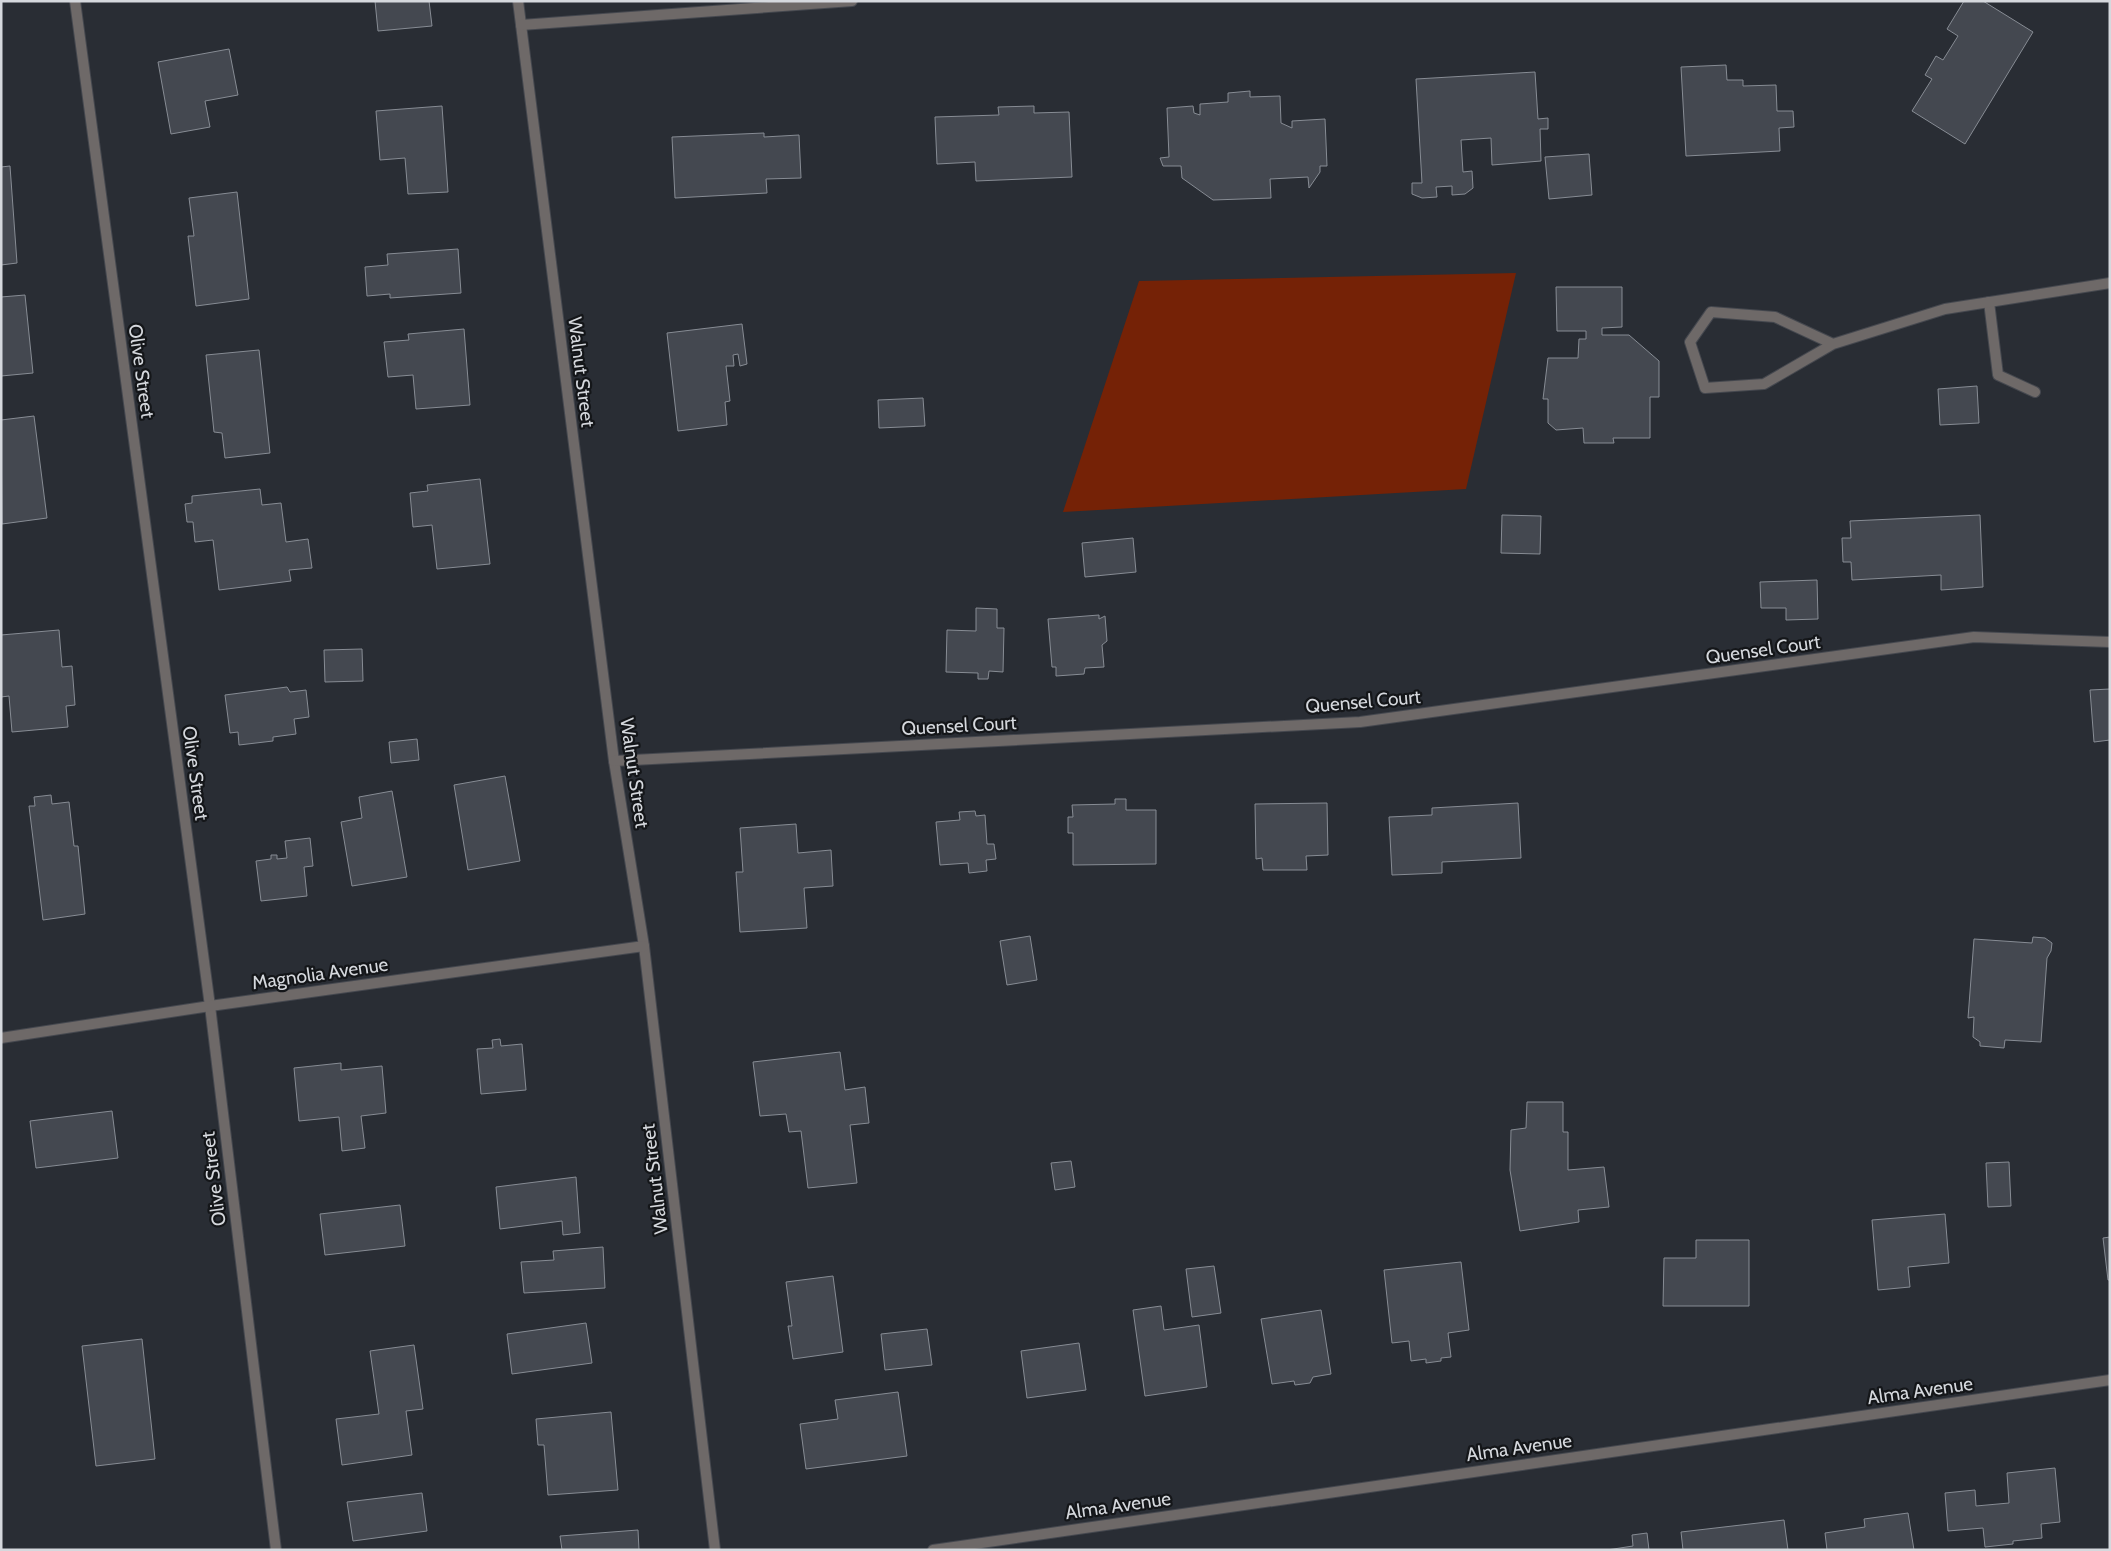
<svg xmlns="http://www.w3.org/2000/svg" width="2111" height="1551" viewBox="0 0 2111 1551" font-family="Cabin,sans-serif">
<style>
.green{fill:#752206}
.building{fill:#444850;stroke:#878c94}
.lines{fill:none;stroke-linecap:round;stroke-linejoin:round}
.lane-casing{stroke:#45484f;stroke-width:12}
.street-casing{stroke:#45484f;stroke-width:12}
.lane{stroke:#6e6968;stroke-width:10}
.street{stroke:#6e6968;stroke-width:10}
.labels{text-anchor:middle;stroke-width:4.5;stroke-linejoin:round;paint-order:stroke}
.street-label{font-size:19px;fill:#d5d8dd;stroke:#141619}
</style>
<rect width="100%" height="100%" fill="#292d34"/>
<polygon class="green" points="1516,273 1466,489 1063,512 1139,281"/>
<g class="building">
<polygon points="375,1 429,1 432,26 378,31"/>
<polygon points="1964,1 1983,1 2033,32 1965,144 1912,111 1932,79 1925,75 1936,56 1943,60 1958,36 1947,29"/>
<polygon points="229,49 238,95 205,101 210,127 171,134 158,62"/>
<polygon points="1726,65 1727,80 1743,80 1743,86 1776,85 1777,111 1793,111 1794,127 1779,128 1780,151 1686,156 1681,67"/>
<polygon points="1535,72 1538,119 1548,118 1548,129 1540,129 1541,161 1492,165 1491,138 1461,140 1463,172 1472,171 1473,188 1465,194 1452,195 1452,186 1436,187 1437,197 1422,198 1412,194 1412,183 1422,183 1416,79"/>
<polygon points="1250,91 1250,97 1280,96 1281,123 1292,128 1292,121 1325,119 1327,166 1320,166 1320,172 1309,188 1308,177 1270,179 1271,198 1213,200 1182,178 1181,166 1163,166 1160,158 1169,157 1167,108 1193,106 1194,113 1200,115 1200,104 1228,102 1228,93"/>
<polygon points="442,106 448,192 408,194 405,158 380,160 376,111"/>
<polygon points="1034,106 1034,113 1069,112 1072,177 976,181 975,162 937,164 935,117 999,115 998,107"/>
<polygon points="764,133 764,137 799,135 801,178 766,179 767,193 675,198 672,137"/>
<polygon points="1589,154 1592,195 1549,199 1545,157"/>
<polygon points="10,166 17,263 1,265 1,167"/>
<polygon points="237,192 249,299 196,306 188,236 194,236 189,198"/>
<polygon points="458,249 461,293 390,298 390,294 367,296 365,267 388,265 387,254"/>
<polygon points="1556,287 1622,287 1622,327 1602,328 1602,335 1629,335 1659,361 1659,397 1650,397 1650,438 1613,438 1614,443 1584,443 1583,428 1556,430 1548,423 1548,399 1543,399 1548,358 1578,358 1579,339 1586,339 1586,331 1557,331"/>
<polygon points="25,295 33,373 1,376 1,297"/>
<polygon points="742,324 747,364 740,366 738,354 733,355 734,366 726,366 730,401 725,402 727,425 678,431 667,333"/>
<polygon points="464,329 470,405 416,409 413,375 388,377 384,342 409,340 408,334"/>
<polygon points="259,350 270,453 225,458 222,433 214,432 206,355"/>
<polygon points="1977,386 1979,423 1940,425 1938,389"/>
<polygon points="923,398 925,426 879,428 878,400"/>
<polygon points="34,416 47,518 2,524 1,420"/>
<polygon points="480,479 490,564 437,569 432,525 413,527 410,493 428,491 427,485"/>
<polygon points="260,489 262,505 281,503 286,542 308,539 312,568 289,570 291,581 219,590 213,540 195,542 193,522 187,522 185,504 192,503 192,496"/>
<polygon points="1502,515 1541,516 1540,554 1501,553"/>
<polygon points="1980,515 1983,587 1941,590 1941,575 1852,580 1851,562 1843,562 1842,538 1851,538 1850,521"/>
<polygon points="1133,538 1136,572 1085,577 1082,543"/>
<polygon points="1817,580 1818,619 1786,620 1786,608 1761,608 1760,582"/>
<polygon points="976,608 997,609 997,628 1004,628 1003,672 989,671 988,679 978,679 978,673 946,672 947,630 976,631"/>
<polygon points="1099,615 1099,619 1105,616 1107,641 1102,645 1104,667 1085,668 1084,674 1056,676 1056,667 1052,667 1048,619"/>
<polygon points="59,630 62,667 72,666 75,705 66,706 68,727 12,732 9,696 1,697 1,635"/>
<polygon points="362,649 363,681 325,682 324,650"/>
<polygon points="287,687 290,692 306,690 309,717 294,719 296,734 273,737 273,741 239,745 238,732 230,733 225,695"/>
<polygon points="2110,689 2110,740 2094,742 2090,690"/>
<polygon points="417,739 419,760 391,763 389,742"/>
<polygon points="505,776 520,861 468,870 454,785"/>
<polygon points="392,791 407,877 352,886 341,822 362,818 359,797"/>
<polygon points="51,795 52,804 69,802 74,846 78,846 85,914 43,920 29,806 35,806 34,797"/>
<polygon points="1115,799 1126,799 1126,810 1156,810 1156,864 1073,865 1073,833 1068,833 1068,817 1073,817 1072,805 1115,804"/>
<polygon points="1327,803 1328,855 1306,856 1307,870 1263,870 1262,858 1256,859 1255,804"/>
<polygon points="1518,803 1521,858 1442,862 1442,873 1392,875 1389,817 1432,815 1432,808"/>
<polygon points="975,811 976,816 985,815 987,844 994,844 996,859 986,860 987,871 969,873 968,863 940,865 936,822 960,820 959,812"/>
<polygon points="796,824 798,853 831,850 833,886 804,888 807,928 740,932 736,872 743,872 740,828"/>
<polygon points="310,838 313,866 304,867 307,896 261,901 256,861 271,859 271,855 277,855 277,859 287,858 285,841"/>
<polygon points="1030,936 1037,980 1007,985 1000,941"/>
<polygon points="2033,937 2045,938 2052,943 2051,951 2047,958 2041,1042 2005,1040 2004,1048 1980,1046 1980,1042 1973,1037 1974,1017 1968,1018 1974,939 2032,943"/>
<polygon points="500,1039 501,1046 522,1044 526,1090 481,1094 477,1049 493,1048 492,1040"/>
<polygon points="840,1052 845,1090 865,1087 869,1123 850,1125 857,1183 808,1188 801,1131 789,1132 786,1114 760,1116 753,1062"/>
<polygon points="341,1063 341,1070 382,1066 386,1113 361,1116 365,1148 342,1151 339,1117 299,1121 294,1068"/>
<polygon points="1527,1102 1563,1102 1563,1132 1568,1132 1568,1170 1604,1167 1609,1207 1578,1210 1579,1222 1520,1231 1510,1170 1511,1130 1526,1128"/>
<polygon points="112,1111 118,1158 36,1168 30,1121"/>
<polygon points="1071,1161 1075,1187 1055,1190 1051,1163"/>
<polygon points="2009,1162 2011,1206 1988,1207 1986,1163"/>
<polygon points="576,1177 580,1233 563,1235 562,1221 500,1229 496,1187"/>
<polygon points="400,1205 405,1246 325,1255 320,1214"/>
<polygon points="1945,1214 1949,1263 1908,1267 1910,1287 1878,1290 1872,1220"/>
<polygon points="2110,1237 2110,1280 2108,1280 2103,1238"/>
<polygon points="1696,1240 1749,1240 1749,1306 1663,1306 1664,1258 1696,1258"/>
<polygon points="603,1247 605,1288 524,1293 521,1262 554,1260 553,1251"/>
<polygon points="1461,1262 1469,1330 1448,1333 1451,1357 1441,1358 1441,1361 1426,1363 1426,1359 1411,1361 1409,1341 1392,1343 1384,1270"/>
<polygon points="1214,1266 1221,1313 1192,1317 1186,1269"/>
<polygon points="833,1276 843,1352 793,1359 788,1326 792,1326 786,1282"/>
<polygon points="1161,1306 1164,1330 1199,1325 1207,1387 1145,1396 1133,1310"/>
<polygon points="1321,1310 1331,1374 1313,1377 1310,1383 1295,1385 1294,1381 1272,1384 1261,1319"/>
<polygon points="586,1323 592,1363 512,1374 507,1334"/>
<polygon points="927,1329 932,1365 885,1370 881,1334"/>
<polygon points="142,1339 155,1459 96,1466 82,1346"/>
<polygon points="1079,1343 1086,1390 1027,1398 1021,1351"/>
<polygon points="414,1345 423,1409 406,1411 412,1455 342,1465 336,1419 379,1414 370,1351"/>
<polygon points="898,1392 907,1456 806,1469 800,1424 838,1419 835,1400"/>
<polygon points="611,1412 618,1490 548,1495 544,1445 538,1445 536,1419"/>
<polygon points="2055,1468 2060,1522 2041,1524 2042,1538 2013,1541 2013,1544 1985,1547 1983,1528 1948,1531 1945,1493 1975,1490 1976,1506 2009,1503 2007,1473"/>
<polygon points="422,1493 427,1531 353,1541 347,1502"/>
<polygon points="1908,1513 1914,1550 1827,1550 1825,1533 1865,1527 1864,1519"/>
<polygon points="1784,1520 1788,1550 1683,1550 1681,1532"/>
<polygon points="638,1530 639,1550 562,1550 560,1536"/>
<polygon points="1647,1533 1649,1550 1607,1550 1633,1546 1632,1535"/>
</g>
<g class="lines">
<g class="lane-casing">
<g id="lane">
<polyline points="1989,302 1998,375 2035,392"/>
<polyline points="1833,344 1775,317 1711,312 1690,342 1705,388 1764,384 1833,344 1945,309 2110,283"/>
</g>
</g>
<g class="street-casing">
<g id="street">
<polyline points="75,1 210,1006 276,1550"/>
<polyline points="518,1 614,761 644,946 715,1550"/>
<polyline points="521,25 852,1"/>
<polyline points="614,761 1360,722 1974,637 2110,642"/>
<polyline points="1,1038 210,1006 644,946"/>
<polyline points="933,1550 2110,1380"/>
</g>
</g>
<use href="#lane" class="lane"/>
<use href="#street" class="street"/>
</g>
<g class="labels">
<g class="street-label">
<text transform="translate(142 371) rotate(82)" y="7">Olive Street</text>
<text transform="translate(582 372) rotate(83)" y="7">Walnut Street</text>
<text transform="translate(1763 649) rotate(-8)" y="7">Quensel Court</text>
<text transform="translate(1363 701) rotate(-5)" y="7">Quensel Court</text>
<text transform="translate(959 725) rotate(-3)" y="7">Quensel Court</text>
<text transform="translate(196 773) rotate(82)" y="7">Olive Street</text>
<text transform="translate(635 773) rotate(82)" y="7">Walnut Street</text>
<text transform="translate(320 973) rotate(-8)" y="7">Magnolia Avenue</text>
<text transform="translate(213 1179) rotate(-97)" y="7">Olive Street</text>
<text transform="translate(654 1179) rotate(-97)" y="7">Walnut Street</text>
<text transform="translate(1920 1390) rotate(-8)" y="7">Alma Avenue</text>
<text transform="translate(1519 1447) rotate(-8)" y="7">Alma Avenue</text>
<text transform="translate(1118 1505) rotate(-8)" y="7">Alma Avenue</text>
</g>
</g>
<rect width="2111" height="1551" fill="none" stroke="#d5d8dd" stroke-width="5"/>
</svg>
